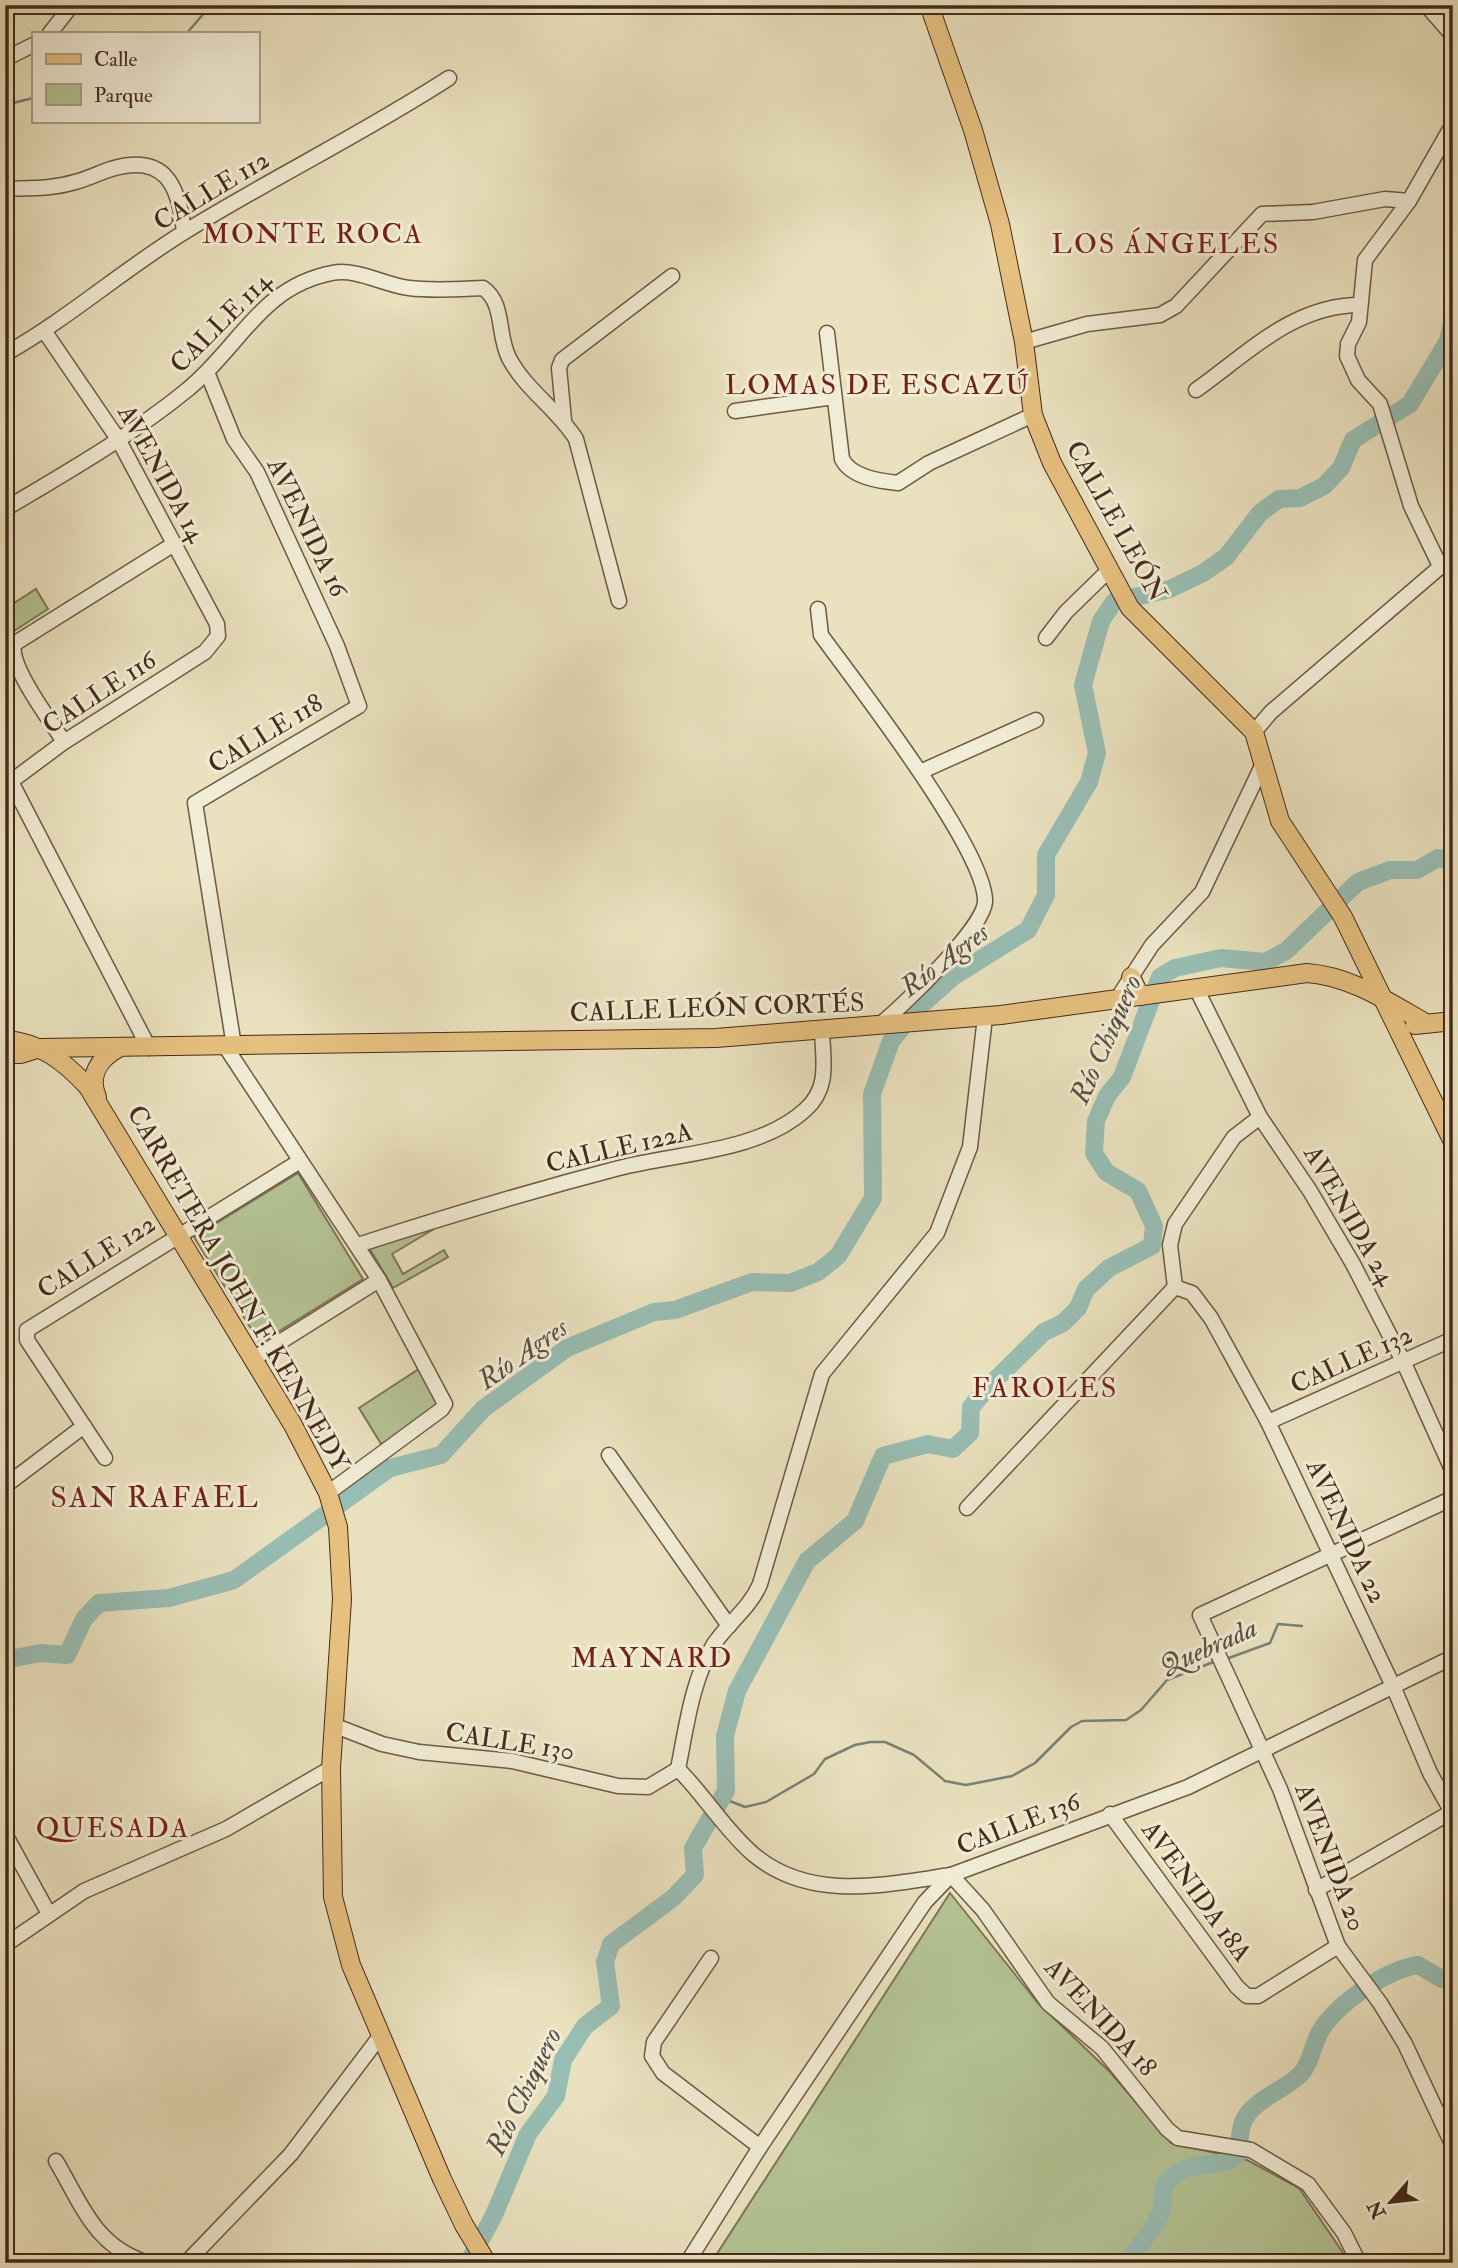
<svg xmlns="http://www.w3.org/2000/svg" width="1458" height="2268" viewBox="0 0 1458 2268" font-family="'IM FELL Double Pica',serif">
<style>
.green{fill:#b4c394;stroke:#7d7658;stroke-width:2}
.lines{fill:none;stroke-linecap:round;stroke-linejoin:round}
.stream{stroke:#778277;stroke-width:2.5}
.river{stroke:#98bdb3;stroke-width:18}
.minor-casing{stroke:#6f5844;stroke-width:17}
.major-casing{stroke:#462a1c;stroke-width:20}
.minor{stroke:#f1ecd5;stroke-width:14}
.major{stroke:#e5c07f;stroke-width:18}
.labels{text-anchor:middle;stroke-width:6;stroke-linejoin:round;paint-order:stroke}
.street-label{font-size:26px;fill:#462a1c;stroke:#f1ecd5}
.neighbourhood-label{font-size:28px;letter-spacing:2px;fill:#7a1f14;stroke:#f1ecd5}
.water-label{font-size:28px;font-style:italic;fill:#5a4f42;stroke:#f1ecd5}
.quarter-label{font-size:30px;letter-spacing:2px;fill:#7a1f14;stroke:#f1ecd5}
</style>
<rect width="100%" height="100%" fill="#eae1be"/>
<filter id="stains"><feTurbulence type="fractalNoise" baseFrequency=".00286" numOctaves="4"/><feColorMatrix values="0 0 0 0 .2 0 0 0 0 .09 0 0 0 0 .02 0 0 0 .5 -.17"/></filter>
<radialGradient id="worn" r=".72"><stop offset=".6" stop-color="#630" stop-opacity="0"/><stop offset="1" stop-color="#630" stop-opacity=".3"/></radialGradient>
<g class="green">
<polygon points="36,589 48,609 14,631 5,618 5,609"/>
<polygon points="298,1173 363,1279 260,1343 194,1237"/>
<polygon points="434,1229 392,1254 403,1274 444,1250 448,1257 393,1288 368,1246"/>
<polygon points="422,1367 442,1404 383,1447 359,1408"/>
<polygon points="950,1893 1038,2003 1110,2072 1171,2143 1247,2160 1299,2188 1350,2263 711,2263"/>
</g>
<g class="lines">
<g class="stream">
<polyline points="187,33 211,5"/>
<polyline points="5,105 33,98"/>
<polyline points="1226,1659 1270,1643 1278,1624 1302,1626"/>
<polyline points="722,1798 745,1807 766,1802 814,1774 825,1759 855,1745 870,1742 885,1742 914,1755 945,1781 966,1785 1012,1776 1035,1763 1071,1727 1082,1721 1126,1720 1141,1710 1167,1680 1216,1661"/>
</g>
<g class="river">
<polyline points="5,1660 40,1653 67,1655 84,1619 99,1603 169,1598 234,1580 390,1468 441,1455 483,1409 567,1348 654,1312 675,1310 752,1282 790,1283 818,1272 838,1256 873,1198 872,1094 891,1041 918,1008 954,976 1028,930 1046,895 1046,855 1089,782 1097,753 1083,685 1101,621 1114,602 1170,589 1203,573 1226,557 1260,513 1279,499 1300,498 1324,486 1341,468 1353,440 1410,404 1448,341 1453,319"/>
<polyline points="468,2263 494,2215 528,2134 556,2096 563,2060 585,2026 611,2006 605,1962 611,1944 673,1898 695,1875 693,1848 726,1791 725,1736 737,1691 807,1561 855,1521 883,1456 928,1444 953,1449 970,1433 971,1407 991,1384 1044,1332 1063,1323 1078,1308 1086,1289 1109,1268 1152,1246 1154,1226 1138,1191 1106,1172 1094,1153 1096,1121 1107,1096 1122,1077 1160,977 1175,968 1221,958 1265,962 1286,951 1358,882 1390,870 1417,870 1438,858 1453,861"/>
<path d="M1127,2263C1136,2249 1153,2230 1159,2217C1168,2199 1154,2184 1181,2171C1200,2161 1221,2169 1238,2154C1240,2145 1239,2132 1243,2122C1252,2100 1285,2090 1301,2074C1311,2063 1313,2043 1321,2030C1339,2002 1386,1970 1418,1965L1442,1979L1453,1978"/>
</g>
<g class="minor-casing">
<g id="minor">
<polyline points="1426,5 1453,36"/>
<polyline points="50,33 72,5"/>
<polyline points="5,59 33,45"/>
<path d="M5,189C29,188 52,189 75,182C87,179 99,173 111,169C165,153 179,185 184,232"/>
<path d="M827,333L842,459C851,477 879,481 898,483L929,463L1033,415"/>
<polyline points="1024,342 1087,324 1160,315 1176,306 1262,214 1313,212 1385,199 1409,201"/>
<path d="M5,354C69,318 124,269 186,231C272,178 364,133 449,78"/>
<polyline points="207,372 234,439 257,472 337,646 359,706 195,803 234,1046"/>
<path d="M1196,390C1247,354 1293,305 1360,305"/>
<polyline points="735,411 834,397"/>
<polyline points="564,420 559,368 562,360 672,276"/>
<path d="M5,509C67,472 132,435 187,390C240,347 260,287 332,273C357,268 384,285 409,288C433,291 459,289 483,288C505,303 497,335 509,358C525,389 557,409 576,439L619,601"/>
<polyline points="1440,566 1411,506 1380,404 1358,380 1347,356 1348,344 1359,322 1365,260 1409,201 1453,124"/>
<path d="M818,609L821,635C855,682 987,851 985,902C983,929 901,1008 878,1026"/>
<polyline points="1046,638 1066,612 1108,571"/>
<polyline points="1254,732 1271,712 1453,556"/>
<path d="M64,742C51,721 9,667 14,644L174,544"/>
<polyline points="5,770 149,1048"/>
<polyline points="920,772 1036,720"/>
<polyline points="13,780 64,742 205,652 218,636 217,624 118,439 45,332"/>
<polyline points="1196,988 1260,1117 1310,1191 1353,1264 1404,1363 1453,1472"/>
<polyline points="1117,999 1152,945 1202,892 1262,766"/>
<polyline points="225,1046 379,1280 445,1404 442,1409 328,1493"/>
<path d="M358,1245C444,1217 531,1191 619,1168C677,1153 759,1152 805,1110C830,1088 823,1061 822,1031"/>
<polyline points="1175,1287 1192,1293 1211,1318 1268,1422 1393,1686 1430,1773 1453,1814"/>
<polyline points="1175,1287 1170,1245 1175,1224 1234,1137 1260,1117"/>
<polyline points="253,1359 379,1280"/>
<polyline points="1268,1422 1453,1339"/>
<polyline points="609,1455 729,1626"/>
<polyline points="105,1458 27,1340 27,1330 300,1161"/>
<polyline points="5,1486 84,1426"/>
<polyline points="1453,1498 1200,1615 1280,1789 1338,1946 1380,2003 1405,2044 1453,2146"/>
<polyline points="967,1508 1175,1287"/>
<polyline points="333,1725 382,1744 419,1752 512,1761 618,1786 648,1787 678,1769"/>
<path d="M678,1769C686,1729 692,1679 714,1644C728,1623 750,1608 760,1584L822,1374L937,1233L970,1147L985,1017"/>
<path d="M678,1769C705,1796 725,1830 753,1854C809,1902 884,1885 951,1875"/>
<polyline points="1110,1814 1237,1987 1247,1996 1258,1996 1338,1946"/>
<polyline points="5,1834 49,1914"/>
<polyline points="951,1875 983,1910 1048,2003 1102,2048 1167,2129 1178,2138 1251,2150 1308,2184 1344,2233 1359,2263"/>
<polyline points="1316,1890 1453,1811"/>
<polyline points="5,1945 84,1891 226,1829 331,1768"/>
<polyline points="711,1958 654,2042 652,2056 663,2073 760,2147"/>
<polyline points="1440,2117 1453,2110"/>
<path d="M56,2161C82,2205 95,2247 148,2263"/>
<polyline points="186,2263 291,2154 381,2035"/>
<polyline points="687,2263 760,2147 925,1902 951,1875 1188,1787 1453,1657"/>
</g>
</g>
<g class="major-casing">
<g id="major">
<polyline points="929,5 973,130 1000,224 1024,342 1033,415 1052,463 1130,608 1254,732 1280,821 1343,917 1453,1142"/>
<polyline points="1131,977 1140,996"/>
<polyline points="1415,1025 1453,1021"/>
<path d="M5,1040C40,1042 65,1062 88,1087L293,1425L328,1493L338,1527L342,1599L331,1768L333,1897L351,1965L442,2179L464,2225L487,2263"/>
<path d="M5,1054H21L40,1048L716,1038L1001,1015L1307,973C1350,976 1387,1001 1424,1022"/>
<path d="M97,1097C88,1076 99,1059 117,1049"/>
</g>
</g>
<use href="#minor" class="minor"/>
<use href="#major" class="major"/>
</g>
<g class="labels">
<g class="street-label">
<text transform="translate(211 190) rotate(-31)" y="9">CALLE 112</text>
<text transform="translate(220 322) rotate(-45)" y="9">CALLE 114</text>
<text transform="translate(162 473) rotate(61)" y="9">AVENIDA 14</text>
<text transform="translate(1117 521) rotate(61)" y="9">CALLE LEÓN</text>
<text transform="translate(308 527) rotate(64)" y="9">AVENIDA 16</text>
<text transform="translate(99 692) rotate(-33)" y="9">CALLE 116</text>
<text transform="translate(265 733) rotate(-31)" y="9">CALLE 118</text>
<text transform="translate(717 1007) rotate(-2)" y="9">CALLE LEÓN CORTÉS</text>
<text transform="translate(619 1147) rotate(-13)" y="9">CALLE 122A</text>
<text transform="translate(1350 1215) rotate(60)" y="9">AVENIDA 24</text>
<text transform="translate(96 1256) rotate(-32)" y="9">CALLE 122</text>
<text transform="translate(239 1288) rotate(60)" y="9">CARRETERA JOHN F. KENNEDY</text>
<text transform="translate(1351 1359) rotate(-24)" y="9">CALLE 132</text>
<text transform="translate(1347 1531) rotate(65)" y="9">AVENIDA 22</text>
<text transform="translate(510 1741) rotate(9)" y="9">CALLE 130</text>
<text transform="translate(1018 1823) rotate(-21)" y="9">CALLE 136</text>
<text transform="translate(1331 1857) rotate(69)" y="9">AVENIDA 20</text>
<text transform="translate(1197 1891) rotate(54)" y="9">AVENIDA 18A</text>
<text transform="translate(1101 2017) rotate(47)" y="9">AVENIDA 18</text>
</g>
<g class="neighbourhood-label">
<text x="313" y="243">MONTE ROCA</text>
<text x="1166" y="253">LOS ÁNGELES</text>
<text x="878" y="394">LOMAS DE ESCAZÚ</text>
<text x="1045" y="1397">FAROLES</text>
<text x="652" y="1667">MAYNARD</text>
<text x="113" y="1837">QUESADA</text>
</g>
<g class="water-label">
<text transform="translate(944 959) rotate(-37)" y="10">Río Agres</text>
<text transform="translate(1105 1039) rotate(-66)" y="10">Río Chiquero</text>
<text transform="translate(522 1353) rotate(-35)" y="10">Río Agres</text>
<text transform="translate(1208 1646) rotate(-24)" y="10">Quebrada</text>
<text transform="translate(523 2091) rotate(-64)" y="10">Río Chiquero</text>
</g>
<g class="quarter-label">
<text x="155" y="1507">SAN RAFAEL</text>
</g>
</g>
<rect width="1458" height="2268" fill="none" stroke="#eae1be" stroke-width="28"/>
<rect x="7" y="7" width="1444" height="2254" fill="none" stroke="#462a1c" stroke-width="3.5"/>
<rect x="14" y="14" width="1430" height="2240" fill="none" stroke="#462a1c" stroke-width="2"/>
<rect x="32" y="32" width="228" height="91" fill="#f1ecd5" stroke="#ad9e8b" stroke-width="2"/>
<rect x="46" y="54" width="35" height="10" fill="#e5c07f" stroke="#ad9e8b" stroke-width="2"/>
<text x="94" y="66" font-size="21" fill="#462a1c">Calle</text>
<rect x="46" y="84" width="35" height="21" fill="#b4c394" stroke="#ad9e8b" stroke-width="2"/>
<text x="94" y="102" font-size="21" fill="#462a1c">Parque</text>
<g transform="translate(1391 2202) rotate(242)" stroke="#f1ecd5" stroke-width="5" paint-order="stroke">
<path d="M0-5L12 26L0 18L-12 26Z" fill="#462a1c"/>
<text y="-10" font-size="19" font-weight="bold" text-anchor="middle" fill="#462a1c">N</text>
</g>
<rect width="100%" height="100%" filter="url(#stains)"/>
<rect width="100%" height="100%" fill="url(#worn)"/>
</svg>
